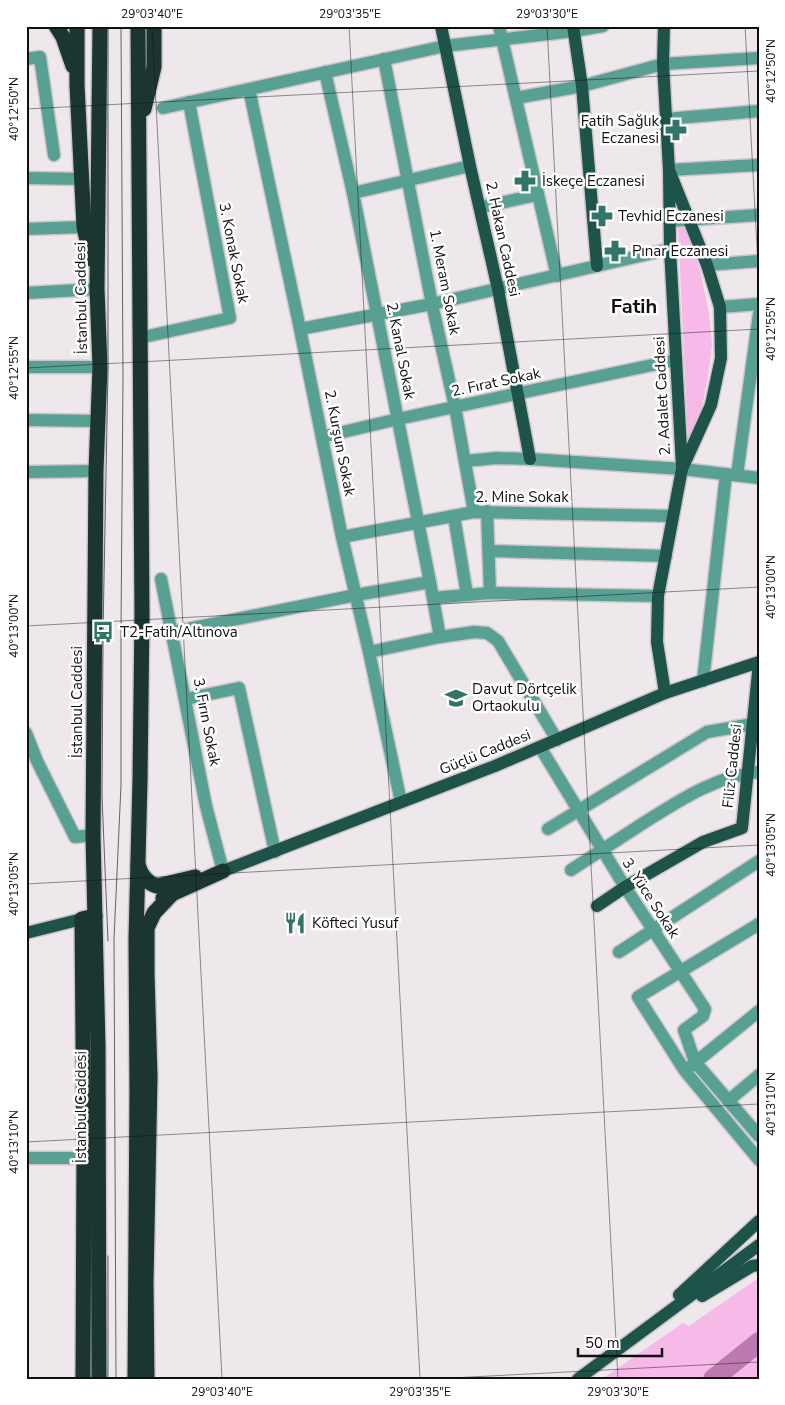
<svg xmlns="http://www.w3.org/2000/svg" width="785" height="1405" viewBox="0 0 785 1405" font-family="'Nunito Sans',sans-serif">
<style>
.green{fill:#f6b9e8}
.lines{fill:none;stroke-linecap:round;stroke-linejoin:round}
.river{stroke:#bf79b1;stroke-width:20}
.minor-casing{stroke:#cbc5c9;stroke-width:15}
.major-casing{stroke:#cbc5c9;stroke-width:15}
.highway-casing{stroke:#cbc5c9;stroke-width:18}
.minor{stroke:#57a092;stroke-width:12}
.major{stroke:#1e5349;stroke-width:12}
.highway{stroke:#1b3630;stroke-width:15}
.tram{stroke:#646063;stroke-width:1}
.ticks{fill:none;stroke:#110f11;stroke-width:1;stroke-opacity:0.45}
.labels{text-anchor:middle;stroke-width:5;stroke-linejoin:round;paint-order:stroke}
.poi-label{font-size:15px;fill:#110f11;stroke:#fff;text-anchor:start}
.street-label{font-size:15px;fill:#110f11;stroke:#fff}
.district-label{font-size:20px;font-weight:bold;fill:#110f11;stroke:#fff}
.neatline{fill:none;stroke:#110f11;stroke-width:2}
.ticks-label{font-size:12px;text-anchor:middle;fill:#110f11}
</style>
<rect width="100%" height="100%" fill="#eee8ec"/>
<g class="green">
<polygon points="678,224 686,224 699,266 709,313 712,345 709,370 702,407 688,440"/>
<polygon points="757,1279 759,1279 759,1379 602,1379 683,1323 689,1326"/>
</g>
<g class="lines">
<polyline class="river" points="713,1379 759,1342"/>
<g class="minor-casing">
<g id="minor">
<polyline points="499,26 557,276"/>
<polyline points="26,59 40,57 54,155"/>
<polyline points="384,59 432,304 455,407 474,512"/>
<polyline points="325,72 353,193 430,582 440,637"/>
<polyline points="249,89 300,329 342,537 369,652 401,802"/>
<polyline points="516,98 582,86 663,64 759,58"/>
<polyline points="163,108 445,46 574,31 603,26"/>
<polyline points="666,119 759,111"/>
<polyline points="669,170 759,165"/>
<polyline points="26,178 82,179"/>
<polyline points="353,193 470,166"/>
<polyline points="481,207 537,195"/>
<polyline points="669,221 759,215"/>
<polyline points="26,229 84,227"/>
<polyline points="707,265 759,261"/>
<polyline points="26,293 97,289"/>
<polyline points="720,307 759,304"/>
<polyline points="300,329 432,304 670,249"/>
<polyline points="139,338 230,318 189,102"/>
<polyline points="26,367 100,367"/>
<polyline points="26,420 98,421"/>
<polyline points="322,437 398,419 676,360"/>
<polyline points="465,461 497,458 530,459 682,469 759,478"/>
<polyline points="26,472 96,471"/>
<polyline points="737,475 759,314"/>
<polyline points="487,511 490,593"/>
<polyline points="454,516 467,595"/>
<polyline points="342,537 474,512 673,516"/>
<polyline points="489,551 666,556"/>
<polyline points="161,579 206,806 223,871"/>
<polyline points="433,598 490,593 658,596"/>
<polyline points="173,632 356,595 430,582"/>
<polyline points="369,652 440,637 474,632 487,633 498,641 557,740"/>
<polyline points="703,681 726,474"/>
<polyline points="186,699 239,688 275,852"/>
<polyline points="26,733 37,761 75,837 93,835"/>
<polyline points="540,747 625,887 705,1009 703,1016 684,1030 695,1062 759,1136"/>
<polyline points="548,829 707,732 759,723"/>
<path d="M571,870C596,854 620,838 645,822C680,800 716,776 759,772"/>
<polyline points="759,924 638,997 685,1071 759,1160"/>
<polyline points="619,952 759,861"/>
<polyline points="691,1066 759,1011"/>
<polyline points="728,1101 759,1075"/>
<polyline points="26,1158 84,1158"/>
</g>
</g>
<g class="major-casing">
<g id="major">
<polyline points="441,26 470,166 498,289 530,459"/>
<polyline points="573,26 582,86 597,266"/>
<polyline points="664,26 663,64 669,170 670,249 682,467"/>
<polyline points="665,693 657,642 658,596 682,469 711,405 721,358 720,307 707,265 669,170"/>
<polyline points="223,871 495,766 665,693 759,662"/>
<polyline points="597,906 625,887 703,842 742,828 759,663"/>
<polyline points="26,933 82,919"/>
<polyline points="679,1295 759,1221"/>
<polyline points="702,1296 752,1266 759,1265"/>
<polyline points="578,1379 759,1245"/>
</g>
</g>
<g class="highway-casing">
<g id="highway">
<polyline points="56,26 63,37 73,66"/>
<polyline points="77,26 77,85 84,227 91,259"/>
<polyline points="144,109 154,67 154,26"/>
<path d="M138,865C141,875 147,883 157,886L195,877"/>
<polyline points="163,898 223,871"/>
<polyline points="83,1379 84,1158 82,919 95,916"/>
<polyline points="99,1379 98,1047 93,835 96,471 100,367 97,289 100,26"/>
<polyline points="135,1379 137,1092 136,939 140,780 142,616 138,26"/>
<polyline points="147,1379 146,1282 150,1077 147,973 147,928 154,913 172,894"/>
</g>
</g>
<use href="#minor" class="minor"/>
<use href="#major" class="major"/>
<use href="#highway" class="highway"/>
<g class="tram">
<polyline points="108,941 102,796 103,632 108,369 108,26"/>
<polyline points="108,1256 108,1379"/>
<polyline points="116,1379 114,939 121,785 121,629 123,377 121,26"/>
</g>
</g>
<path class="ticks" d="M152,26L222,1379M349,26L420,1379M547,26L618,1379M745,26L759,284M26,109L759,71M26,368L759,329M26,626L759,587M26,884L759,845M26,1142L759,1104M432,1379L759,1362"/>
<defs>
<g id="pharmacy-bare" transform="scale(1.725)"><path d="M-2-6h4v4h4v4h-4v4h-4v-4h-4v-4h4Z" fill="#317568" stroke="#fff" stroke-width="2.5" paint-order="stroke"/></g>
<g id="bus-bare" transform="scale(1.725)"><path d="M-5-6H5V4H4V6H2V4H-2V6H-4V4H-5ZM-3.5-4V0h7V-4ZM-3.5 1.2v1.5H-2V1.2ZM2 1.2v1.5H3.5V1.2Z" fill="#317568" stroke="#fff" stroke-width="2.5" paint-order="stroke"/></g>
<g id="school-bare" transform="scale(1.725)"><path d="M0-5L7-2L0 1L-7-2ZM-4 1L0 2.5L4 1V4Q0 6-4 4Z" fill="#317568" stroke="#fff" stroke-width="2.5" paint-order="stroke"/></g>
<g id="restaurant-bare" transform="scale(1.725)"><path d="M-5-6h1v4h1v-4h1v4h1v-4h1v5L-1.5 .5V6h-2V.5L-5-1ZM5-6V6H3V1.5H1.5Q1.5-4 5-6Z" fill="#317568" stroke="#fff" stroke-width="2.5" paint-order="stroke"/></g>
</defs>
<g fill-rule="evenodd">
<use href="#pharmacy-bare" x="676" y="130"/>
<use href="#pharmacy-bare" x="525" y="181"/>
<use href="#pharmacy-bare" x="602" y="216"/>
<use href="#pharmacy-bare" x="615" y="251"/>
<use href="#bus-bare" x="103" y="632"/>
<use href="#school-bare" x="456" y="698"/>
<use href="#restaurant-bare" x="295" y="923"/>
</g>
<g class="labels">
<g class="poi-label">
<text x="659" y="126" text-anchor="end">Fatih Sağlık<tspan x="659" dy="17">Eczanesi</tspan></text>
<text x="542" y="186">İskeçe Eczanesi</text>
<text x="618" y="221">Tevhid Eczanesi</text>
<text x="632" y="256">Pınar Eczanesi</text>
<text x="120" y="637">T2-Fatih/Altınova</text>
<text x="472" y="694">Davut Dörtçelik<tspan x="472" dy="17">Ortaokulu</tspan></text>
<text x="312" y="928">Köfteci Yusuf</text>
</g>
<g class="street-label">
<text transform="translate(503 239) rotate(78)" y="5">2. Hakan Caddesi</text>
<text transform="translate(234 253) rotate(79)" y="5">3. Konak Sokak</text>
<text transform="translate(445 282) rotate(79)" y="5">1. Meram Sokak</text>
<text transform="translate(81 298) rotate(-91)" y="5">İstanbul Caddesi</text>
<text transform="translate(401 351) rotate(79)" y="5">2. Kanal Sokak</text>
<text transform="translate(496 382) rotate(-12)" y="5">2. Fırat Sokak</text>
<text transform="translate(662 396) rotate(-93)" y="5">2. Adalet Caddesi</text>
<text transform="translate(340 443) rotate(79)" y="5">2. Kurşun Sokak</text>
<text x="522" y="502">2. Mine Sokak</text>
<text transform="translate(77 702) rotate(-90)" y="5">İstanbul Caddesi</text>
<text transform="translate(207 722) rotate(79)" y="5">3. Fırın Sokak</text>
<text transform="translate(485 752) rotate(-22)" y="5">Güçlü Caddesi</text>
<text transform="translate(732 766) rotate(-84)" y="5">Filiz Caddesi</text>
<text transform="translate(651 898) rotate(57)" y="5">3. Yüce Sokak</text>
<text transform="translate(81 1107) rotate(-90)" y="5">İstanbul Caddesi</text>
</g>
<g class="district-label">
<text x="634" y="313">Fatih</text>
</g>
</g>
<rect width="785" height="1405" fill="none" stroke="#ffffff" stroke-width="55"/>
<path d="M578 1348v8h84v-8" fill="none" stroke="#110f11" stroke-width="2.5"/>
<text x="585" y="1348" font-size="15" fill="#110f11" stroke="#ffffff" stroke-width="4" paint-order="stroke">50 m</text>
<rect x="28" y="28" width="730" height="1350" class="neatline"/>
<g class="ticks-label">
<text x="152" y="18">29°03'40"E</text>
<text x="350" y="18">29°03'35"E</text>
<text x="547" y="18">29°03'30"E</text>
<text transform="translate(771 71) rotate(-90)" y="4">40°12'50"N</text>
<text transform="translate(14 109) rotate(-90)" y="4">40°12'50"N</text>
<text transform="translate(771 329) rotate(-90)" y="4">40°12'55"N</text>
<text transform="translate(14 368) rotate(-90)" y="4">40°12'55"N</text>
<text transform="translate(771 587) rotate(-90)" y="4">40°13'00"N</text>
<text transform="translate(14 626) rotate(-90)" y="4">40°13'00"N</text>
<text transform="translate(771 845) rotate(-90)" y="4">40°13'05"N</text>
<text transform="translate(14 884) rotate(-90)" y="4">40°13'05"N</text>
<text transform="translate(771 1104) rotate(-90)" y="4">40°13'10"N</text>
<text transform="translate(14 1142) rotate(-90)" y="4">40°13'10"N</text>
<text x="222" y="1396">29°03'40"E</text>
<text x="420" y="1396">29°03'35"E</text>
<text x="618" y="1396">29°03'30"E</text>
</g>
</svg>
